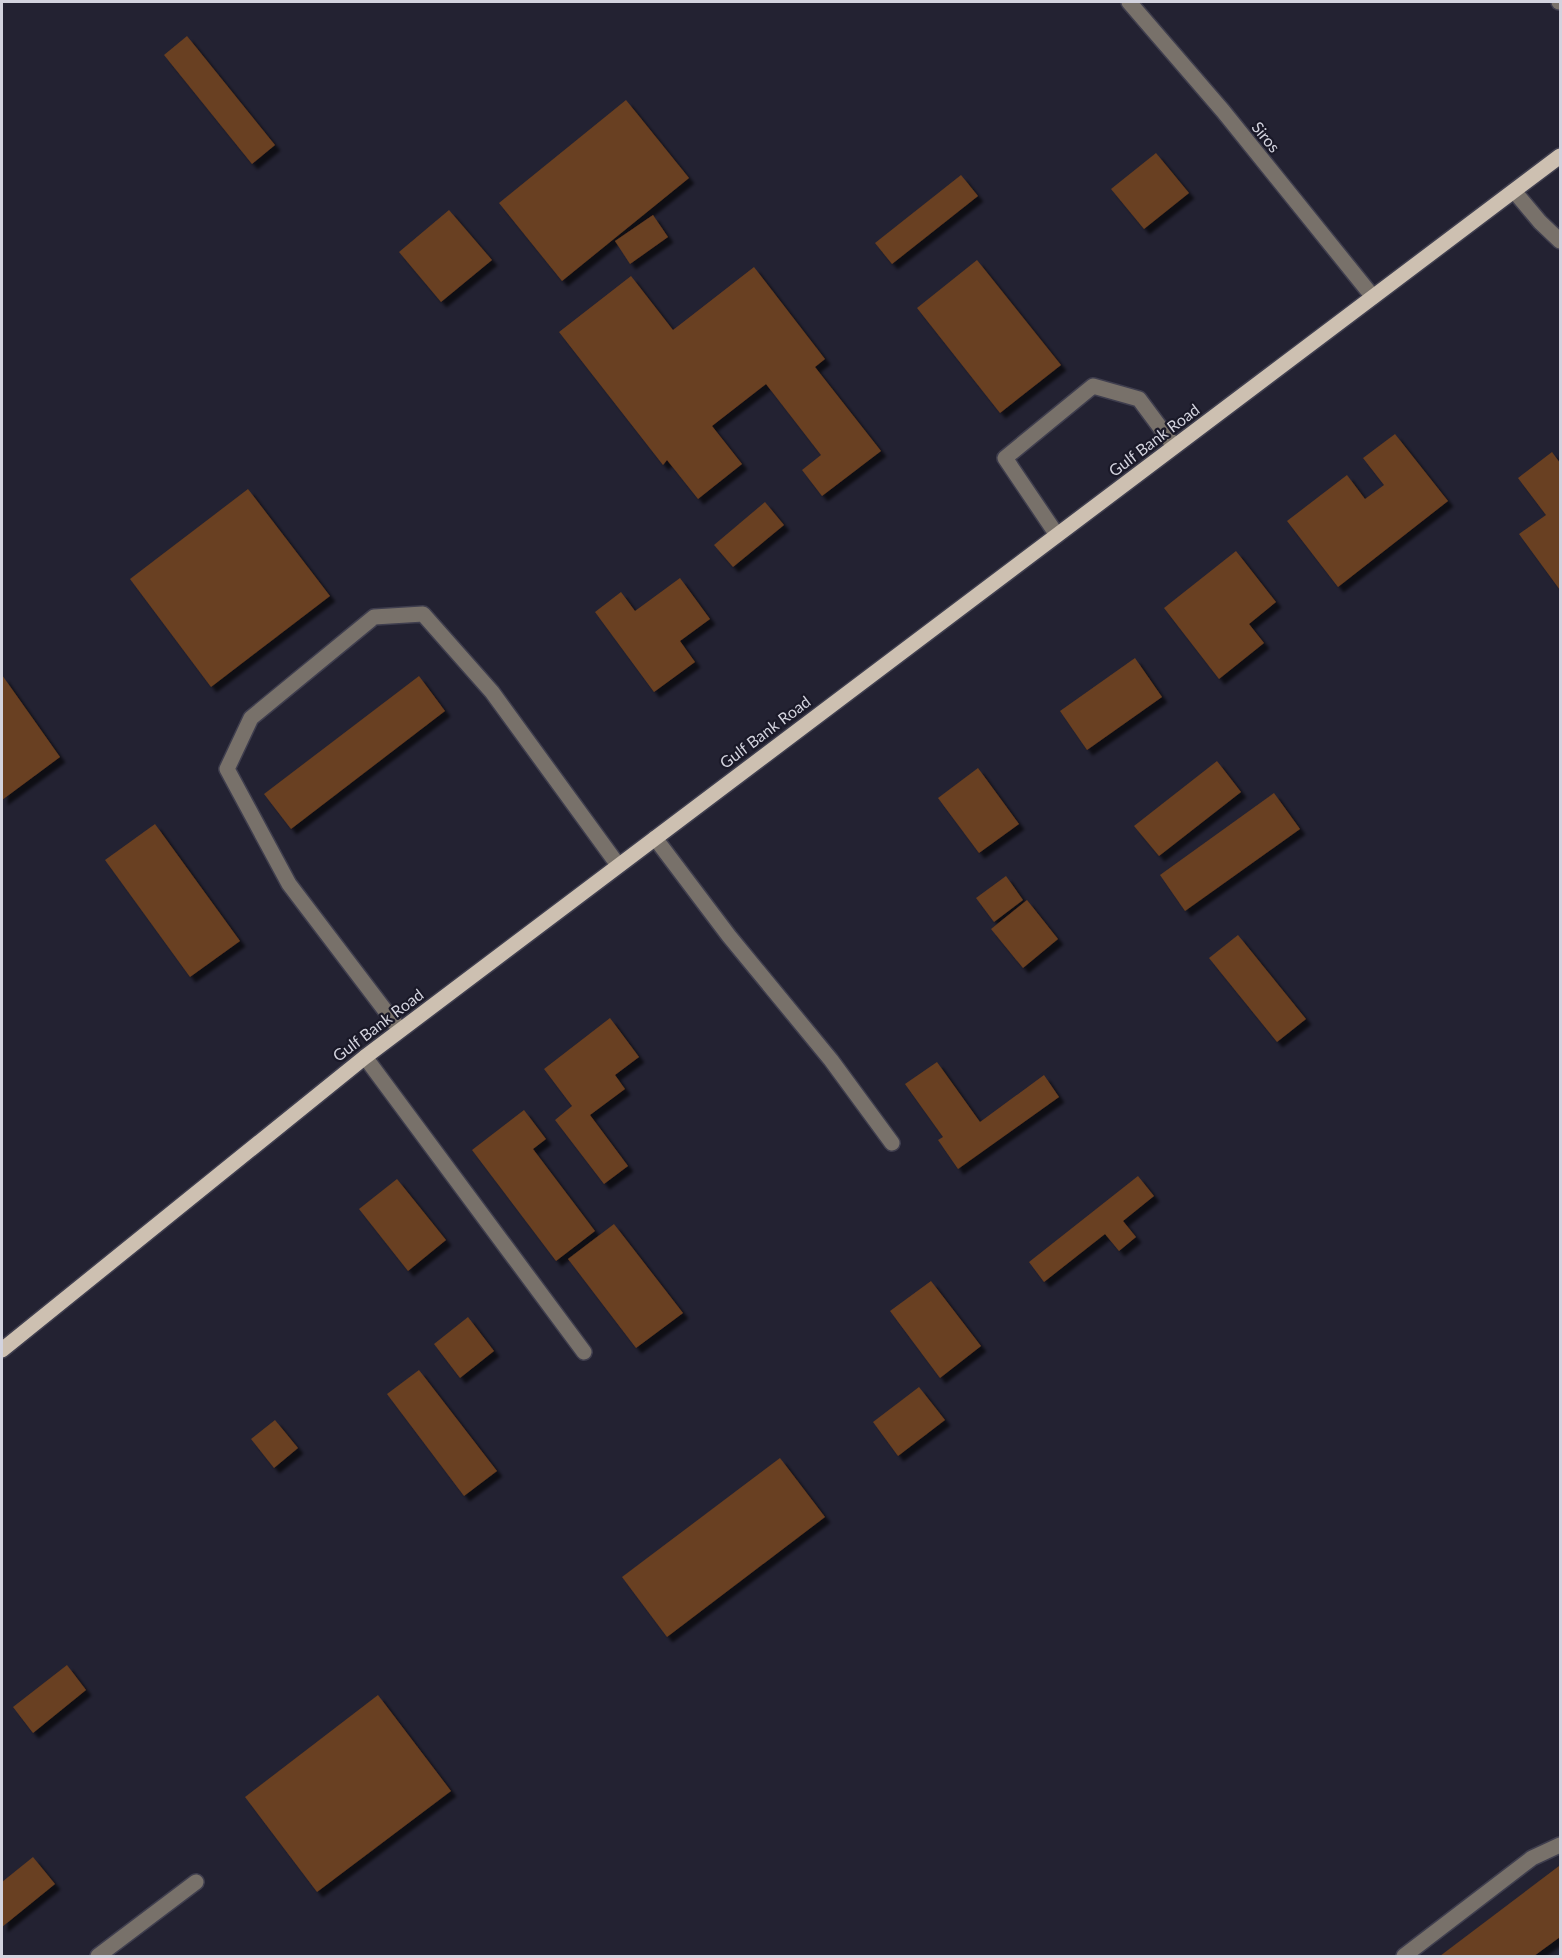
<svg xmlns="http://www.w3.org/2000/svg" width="1562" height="1958" viewBox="0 0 1562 1958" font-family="Lato,sans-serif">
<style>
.building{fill:#693f20;filter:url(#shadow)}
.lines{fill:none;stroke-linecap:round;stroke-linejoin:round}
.minor-casing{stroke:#3f3e4e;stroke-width:18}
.major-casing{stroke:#3f3e4e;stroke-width:18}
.minor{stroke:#78716a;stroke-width:15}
.major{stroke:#cdc0b1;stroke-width:15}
.labels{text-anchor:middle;stroke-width:4.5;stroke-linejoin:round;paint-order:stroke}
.street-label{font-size:16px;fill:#d3d3de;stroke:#1a1928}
</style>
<defs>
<filter id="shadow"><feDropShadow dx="5.5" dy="5.5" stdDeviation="1.5" flood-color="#0009"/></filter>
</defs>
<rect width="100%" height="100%" fill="#232232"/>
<g class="building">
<polygon points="187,36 275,145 252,164 164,55"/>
<polygon points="626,100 689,178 562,281 499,203"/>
<polygon points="1156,153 1189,193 1144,229 1111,189"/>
<polygon points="961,175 978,196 892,264 875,243"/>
<polygon points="449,210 492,260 441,302 399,252"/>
<polygon points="653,215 668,237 630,264 615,241"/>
<polygon points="977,260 1061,365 1000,413 917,308"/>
<polygon points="754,267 825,359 815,367 881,451 822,496 802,470 821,455 766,384 712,426 742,464 698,499 667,460 663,465 559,332 631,276 673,330"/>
<polygon points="1395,434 1448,501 1338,587 1287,521 1347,475 1365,499 1384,485 1363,458"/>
<polygon points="1552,452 1560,463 1560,590 1519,534 1546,515 1518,478"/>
<polygon points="248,489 330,596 211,687 130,579"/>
<polygon points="765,502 784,525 733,567 714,545"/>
<polygon points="1236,551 1276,602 1249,624 1264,643 1219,679 1164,608"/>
<polygon points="680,578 710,619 680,641 695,662 654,692 595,612 621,592 635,611"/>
<polygon points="1135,658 1162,697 1087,750 1060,711"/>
<polygon points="2,675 60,757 2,800"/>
<polygon points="419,676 445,711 291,829 264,794"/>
<polygon points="1217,761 1241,792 1159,856 1134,826"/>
<polygon points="978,768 1019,824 979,853 938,798"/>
<polygon points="1274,793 1300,829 1185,911 1160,875"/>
<polygon points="155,824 240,941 190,977 105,860"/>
<polygon points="1006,876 1023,900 994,922 976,898"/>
<polygon points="1027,900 1058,939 1023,968 991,929"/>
<polygon points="1238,935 1306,1019 1277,1042 1209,958"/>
<polygon points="610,1018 639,1057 615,1075 625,1089 590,1115 628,1166 604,1184 555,1120 572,1106 544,1069"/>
<polygon points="937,1062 980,1122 1044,1075 1059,1097 958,1169 938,1140 943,1137 905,1084"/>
<polygon points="524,1110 546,1139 533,1149 595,1231 556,1261 472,1150"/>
<polygon points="1138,1176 1154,1196 1123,1221 1136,1237 1119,1251 1105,1234 1044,1282 1029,1262"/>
<polygon points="397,1179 446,1240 408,1271 359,1209"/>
<polygon points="614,1224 683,1313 636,1348 568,1259"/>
<polygon points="931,1281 981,1346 940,1378 890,1311"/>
<polygon points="468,1317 494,1351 460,1378 434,1344"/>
<polygon points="419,1370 497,1471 464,1496 387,1394"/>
<polygon points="919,1387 945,1420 898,1456 873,1422"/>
<polygon points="275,1420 298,1448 274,1468 251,1439"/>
<polygon points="780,1458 825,1517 667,1637 622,1577"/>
<polygon points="67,1665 86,1690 33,1733 13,1707"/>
<polygon points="378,1695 451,1791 317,1892 245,1797"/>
<polygon points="33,1857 55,1884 2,1927 2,1882"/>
<polygon points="1559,1866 1560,1869 1560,1937 1534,1956 1440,1956"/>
</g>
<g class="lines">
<g class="minor-casing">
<g id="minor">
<polyline points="1129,2 1223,111 1373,297"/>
<polyline points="1559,2 1560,2"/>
<polyline points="1514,191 1540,222 1560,241"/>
<polyline points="1057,535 1005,458 1093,386 1139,399 1174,446"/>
<polyline points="655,838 729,936 831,1060 892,1143"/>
<polyline points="400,1030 289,884 227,769 251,718 374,617 423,614 492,692 618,865"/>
<polyline points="365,1057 584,1352"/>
<polyline points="98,1956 196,1882"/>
<polyline points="1404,1956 1532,1858 1560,1845"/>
</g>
</g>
<g class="major-casing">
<polyline id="major" points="2,1350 365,1057 1560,156"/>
</g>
<use href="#minor" class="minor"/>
<use href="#major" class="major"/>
</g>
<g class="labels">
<g class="street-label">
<text transform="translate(1266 137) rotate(51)" y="6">Siros</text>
<text transform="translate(1154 440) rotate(-37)" y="6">Gulf Bank Road</text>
<text transform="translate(765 732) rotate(-37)" y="6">Gulf Bank Road</text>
<text transform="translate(378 1025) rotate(-37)" y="6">Gulf Bank Road</text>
</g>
</g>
<rect width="1562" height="1958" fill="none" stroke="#d3d3de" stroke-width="6"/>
</svg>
